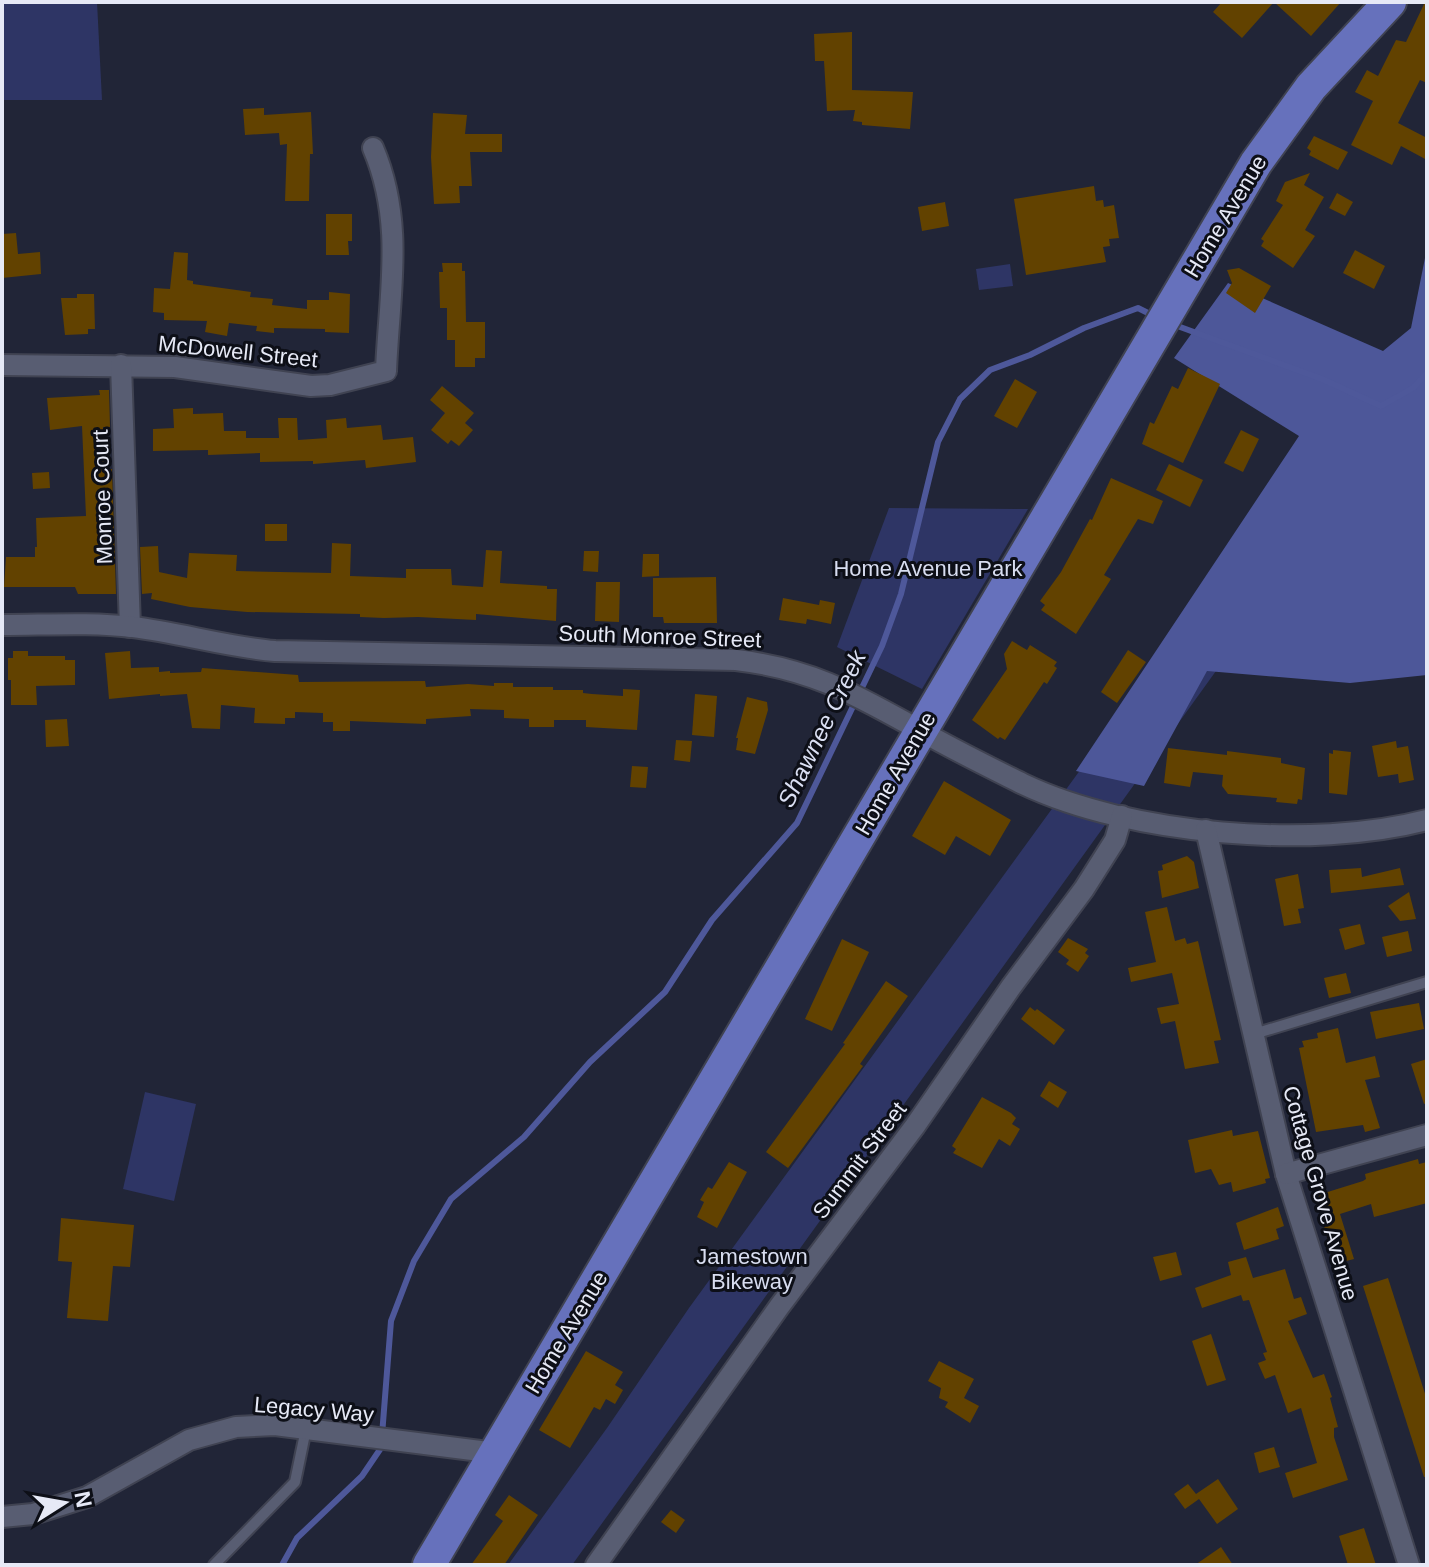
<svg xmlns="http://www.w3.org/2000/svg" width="1429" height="1567" viewBox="0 0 1429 1567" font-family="Arial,sans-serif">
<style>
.green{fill:#2e3565}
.forest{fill:#4d5799}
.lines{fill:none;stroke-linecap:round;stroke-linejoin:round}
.stream{stroke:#4e589a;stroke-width:6}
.building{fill:#624200}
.service-casing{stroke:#404352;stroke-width:14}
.minor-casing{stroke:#404352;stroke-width:24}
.primary-casing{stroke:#404352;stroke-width:36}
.service{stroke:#585d72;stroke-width:10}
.minor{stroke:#585d72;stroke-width:20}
.primary{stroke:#6671bc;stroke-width:32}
.labels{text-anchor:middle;stroke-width:6;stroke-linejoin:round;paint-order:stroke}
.street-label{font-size:22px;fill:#e6e9f6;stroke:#0d0f17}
.park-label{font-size:22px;fill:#d8ddf0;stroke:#0d0f17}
.water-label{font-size:24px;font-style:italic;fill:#dadff2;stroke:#0d0f17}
</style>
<rect width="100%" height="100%" fill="#212537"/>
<g class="green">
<polygon points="2,2 97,2 102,100 2,100"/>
<polygon points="1010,264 1013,286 979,290 976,269"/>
<polygon points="889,508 1028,509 922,689 837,647"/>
<polygon points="1252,621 572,1565 508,1565 607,1428 689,1308 1110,729"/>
<polygon points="145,1092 196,1104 174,1201 123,1189"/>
</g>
<polygon class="forest" points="1427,248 1427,675 1350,683 1207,671 1144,786 1076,771 1299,436 1174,358 1228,283 1383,351 1411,328"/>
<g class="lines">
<g class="stream">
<polyline points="1172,324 1322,379 1381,406 1413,388 1427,373"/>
<polyline points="282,1565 297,1538 362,1476 381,1448 391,1321 414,1261 451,1199 524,1137 590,1062 665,992 712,920 797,823 882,646 901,594 938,442 960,399 990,370 1030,355 1084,328 1138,308 1154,316"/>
</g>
</g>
<g class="building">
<polygon points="1222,2 1341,2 1311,36 1274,2 1242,38 1213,12"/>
<polygon points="1425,2 1427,2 1427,83 1420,80 1398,123 1427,138 1427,160 1401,146 1392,165 1351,145 1373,101 1355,92 1367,70 1378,76 1396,40 1406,42"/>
<polygon points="852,32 852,90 913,92 910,129 862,125 862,122 853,121 855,110 827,111 824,61 815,61 814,34"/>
<polygon points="264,108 264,115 311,112 313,154 310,154 309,201 285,201 287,144 280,145 279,133 245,135 243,109"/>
<polygon points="433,113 467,115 465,134 502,134 502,152 470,152 472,186 459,186 460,203 434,204 431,157"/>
<polygon points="1314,136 1348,152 1338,170 1309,155 1311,151 1307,148"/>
<polygon points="1310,173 1304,185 1324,197 1305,230 1315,236 1293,268 1261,246 1264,241 1261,239 1283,205 1276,201 1285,182"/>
<polygon points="1094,186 1096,201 1103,200 1104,207 1114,205 1119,238 1109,239 1110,246 1103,247 1106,262 1026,275 1014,199"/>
<polygon points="1337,193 1353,202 1345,216 1329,208"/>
<polygon points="945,202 949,226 922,231 918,207"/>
<polygon points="326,214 352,214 352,241 348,241 349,255 326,255"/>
<polygon points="16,233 18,254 40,252 41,274 2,278 2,234"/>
<polygon points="1355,250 1385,266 1374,289 1343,273"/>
<polygon points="174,252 188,253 187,280 193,281 193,284 251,292 250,297 273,299 272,305 307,309 307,300 329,300 329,292 350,294 349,333 325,332 325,329 274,328 274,333 256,331 257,326 229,323 227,336 205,332 207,321 164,320 164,313 153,312 154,288 170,289"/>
<polygon points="442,263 462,263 462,271 465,271 466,322 485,322 485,358 475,358 475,367 455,367 455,340 447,340 447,308 440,308 439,272 443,272"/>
<polygon points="1239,268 1271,286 1255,313 1226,293 1232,283 1227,270"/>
<polygon points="77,294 94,294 95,329 88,329 88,334 65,335 61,298 77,298"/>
<polygon points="1188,368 1220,384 1183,463 1142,444 1150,422 1154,424 1172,386 1178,389"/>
<polygon points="1015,379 1037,392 1017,428 994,416"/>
<polygon points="442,386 474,413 465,423 473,430 459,446 451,440 448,444 431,430 445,413 430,400"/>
<polygon points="99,390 109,390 110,427 103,427 104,469 112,469 116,594 78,594 75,587 4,587 6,557 35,557 35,547 37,547 36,518 86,516 82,426 50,430 47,398 100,395"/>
<polygon points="193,408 193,414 223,413 224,431 246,431 246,438 279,438 278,418 297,418 298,440 327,438 326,420 346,418 347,428 381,425 383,440 413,437 416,462 366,468 365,460 313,464 313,461 260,462 260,453 208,455 208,450 153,451 153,429 174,428 173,409"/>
<polygon points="1241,430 1259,439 1243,472 1224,463"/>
<polygon points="1169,464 1203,480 1190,507 1156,490"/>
<polygon points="49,472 50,488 33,489 32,473"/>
<polygon points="1111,478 1163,501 1153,524 1138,519 1104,575 1111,579 1076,634 1041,610 1045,605 1040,601 1061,572 1090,519 1092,520"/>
<rect x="265" y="524" width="22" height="17"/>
<polygon points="332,543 351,544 350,576 406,578 406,569 451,569 452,585 483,587 486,550 502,551 500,583 547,586 547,589 557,589 556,621 476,614 476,620 418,617 384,618 360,617 360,614 247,612 190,607 151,599 152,593 142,594 140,547 158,546 159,572 187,578 189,553 237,555 236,571 331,573"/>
<polygon points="584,551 599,551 598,572 583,571"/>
<polygon points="643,554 659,554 659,576 642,577"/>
<polygon points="716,577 717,623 664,623 663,617 653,617 653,578"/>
<polygon points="596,582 620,582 619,622 595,621"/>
<polygon points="783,598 819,605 820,600 835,603 831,624 807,619 806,624 779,620"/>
<polygon points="1012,641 1027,650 1030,645 1057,662 1054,666 1057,668 1047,684 1044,682 1005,740 1000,737 998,739 972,720 1007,669 1004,654"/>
<polygon points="1128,650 1146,662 1117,703 1101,692"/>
<polygon points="13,651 28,651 28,656 65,656 65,660 75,660 75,685 36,686 37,705 11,705 11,680 8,680 8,658 13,658"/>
<polygon points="130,651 131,668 159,667 159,672 170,671 170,673 201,672 202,668 298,675 299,682 425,681 426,687 468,684 494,686 494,683 513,683 513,687 553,687 553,690 583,690 583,693 592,694 623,696 623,689 640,690 637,730 586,727 586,720 554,720 554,727 529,727 529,719 504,718 504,710 470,709 471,716 426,719 426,724 350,721 350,731 333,731 333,722 323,722 323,713 295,712 295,718 285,718 285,724 254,723 255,708 221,705 220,729 192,728 187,694 160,696 160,694 109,699 105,653"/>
<polygon points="695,694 717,696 714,737 692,735"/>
<polygon points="747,697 767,702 768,710 755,754 736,750 738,738 736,738"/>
<polygon points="67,719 69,746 46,747 45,720"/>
<polygon points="676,740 692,741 690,762 674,760"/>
<polygon points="1396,741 1397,748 1408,746 1414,780 1399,783 1398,774 1378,777 1372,746"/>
<polygon points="1168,748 1227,755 1227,751 1281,758 1281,763 1305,768 1302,800 1298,799 1297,804 1276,802 1277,798 1228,794 1222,786 1223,775 1193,772 1190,787 1164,783"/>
<polygon points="1333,750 1351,752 1347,795 1329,793 1329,753 1333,754"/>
<polygon points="632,766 648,767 646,788 630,787"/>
<polygon points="944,781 1011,820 990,856 956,836 945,855 912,836"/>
<polygon points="1187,856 1194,862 1199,888 1162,898 1158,871 1163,870 1162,865"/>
<polygon points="1361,868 1362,877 1400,868 1404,885 1331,893 1329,870"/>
<polygon points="1298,874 1304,908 1298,909 1301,923 1284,926 1275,879"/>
<polygon points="1409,892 1416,919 1400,921 1388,906"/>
<polygon points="1167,907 1175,941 1185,938 1187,944 1198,941 1221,1040 1214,1041 1219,1063 1185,1069 1175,1021 1161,1024 1157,1008 1179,1004 1172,973 1131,982 1128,968 1156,962 1145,912"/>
<polygon points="1360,924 1365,944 1345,950 1339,929"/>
<polygon points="1408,931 1412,951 1387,957 1382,937"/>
<polygon points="1068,938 1088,949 1085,953 1089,956 1078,972 1066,964 1069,960 1058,952"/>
<polygon points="842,939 869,952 832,1031 805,1019"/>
<polygon points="1346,973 1351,993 1329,998 1324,978"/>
<polygon points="886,981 908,996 860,1064 863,1066 788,1168 766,1152 845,1044 843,1043"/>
<polygon points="1419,1003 1424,1029 1376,1039 1370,1012"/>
<polygon points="1030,1007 1035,1011 1037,1009 1065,1030 1054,1045 1021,1019"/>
<polygon points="1338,1028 1346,1063 1375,1056 1380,1077 1365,1080 1380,1128 1365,1132 1363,1125 1316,1132 1299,1048 1304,1047 1302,1041 1318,1038 1317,1033"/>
<polygon points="1427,1059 1427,1103 1424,1104 1411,1064"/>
<polygon points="1049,1081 1067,1092 1058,1108 1040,1096"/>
<polygon points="982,1097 1011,1113 1016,1118 1012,1124 1020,1129 1010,1146 999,1139 982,1168 953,1153 956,1149 952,1146"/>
<polygon points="1232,1130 1233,1136 1258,1131 1270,1178 1265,1179 1266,1183 1233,1192 1231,1182 1219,1185 1211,1169 1195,1173 1188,1140"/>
<polygon points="1418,1159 1419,1164 1427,1162 1427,1203 1374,1217 1371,1204 1340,1214 1354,1259 1335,1264 1319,1209 1322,1208 1318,1195 1363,1181 1366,1179 1365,1174"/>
<polygon points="729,1162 747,1172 717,1228 697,1217 704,1202 700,1200 708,1187 712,1189"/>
<polygon points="1278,1207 1284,1226 1276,1229 1279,1239 1244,1250 1236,1223"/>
<polygon points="61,1218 134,1225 130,1267 113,1266 108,1321 67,1318 72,1262 58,1261"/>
<polygon points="1176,1252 1182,1275 1160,1281 1153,1257"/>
<polygon points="1246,1257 1253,1278 1285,1269 1294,1299 1301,1297 1307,1314 1288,1321 1313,1378 1324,1374 1332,1397 1330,1398 1338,1427 1334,1428 1334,1437 1348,1480 1293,1498 1285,1473 1317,1463 1301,1408 1288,1413 1275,1375 1265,1379 1258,1363 1266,1360 1263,1353 1267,1352 1249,1300 1243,1301 1241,1295 1202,1308 1195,1288 1231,1275 1228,1262"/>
<polygon points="1388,1278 1427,1400 1427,1477 1424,1477 1363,1286"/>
<polygon points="1211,1334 1226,1380 1207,1386 1192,1341"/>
<polygon points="586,1351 623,1372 615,1385 623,1390 615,1404 606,1399 600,1410 594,1407 570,1448 539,1430"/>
<polygon points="939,1361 974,1379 964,1398 979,1406 970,1423 945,1407 948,1402 939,1398 941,1388 928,1381"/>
<polygon points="1274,1447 1280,1467 1259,1473 1254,1453"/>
<polygon points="1218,1479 1238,1509 1217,1524 1199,1499 1185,1509 1174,1494 1188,1484 1196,1494"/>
<polygon points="509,1495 538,1515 504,1565 471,1565 503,1521 495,1515"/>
<polygon points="671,1510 685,1520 676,1533 661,1522"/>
<polygon points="1364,1528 1376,1565 1348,1565 1339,1536"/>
<polygon points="1221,1547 1233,1565 1195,1565"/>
</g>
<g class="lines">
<g class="service-casing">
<g id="service">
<polyline points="1254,1034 1427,982"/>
<polyline points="214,1565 295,1482 306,1429"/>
</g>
</g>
<g class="minor-casing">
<g id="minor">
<path d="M2,365L175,367L311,386L330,385L386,371C389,294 405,223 373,148"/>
<polyline points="121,365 130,627"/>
<path d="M2,625C46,625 90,622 133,627C181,633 227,647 275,651L736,660C813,669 856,695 921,731C954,750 989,767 1023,784C1130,835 1312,850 1427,820"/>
<polyline points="1206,830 1286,1174 1409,1565"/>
<polyline points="1286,1174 1427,1135"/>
<polyline points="2,1517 33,1514 87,1497 189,1440 236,1427 275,1425 496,1453"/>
<polyline points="596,1565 779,1307 915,1126 1011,987 1084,889 1115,840 1122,816"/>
</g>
</g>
<g class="primary-casing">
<polyline id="primary" points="429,1565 1256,163 1311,87 1390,2"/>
</g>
<use href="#service" class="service"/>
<use href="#minor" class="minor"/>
<use href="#primary" class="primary"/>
</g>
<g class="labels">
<g class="street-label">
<text transform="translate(1225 216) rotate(-59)" y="8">Home Avenue</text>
<text transform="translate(238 351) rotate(6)" y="8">McDowell Street</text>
<text transform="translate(102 497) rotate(-92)" y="8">Monroe Court</text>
<text transform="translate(660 636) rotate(2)" y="8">South Monroe Street</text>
<text transform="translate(895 773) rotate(-60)" y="8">Home Avenue</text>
<text transform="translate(859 1160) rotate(-53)" y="8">Summit Street</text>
<text transform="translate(1321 1193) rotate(74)" y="8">Cottage Grove Avenue</text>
<text transform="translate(566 1332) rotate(-59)" y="8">Home Avenue</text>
<text transform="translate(314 1409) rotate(5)" y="8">Legacy Way</text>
</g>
<g class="park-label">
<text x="928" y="576">Home Avenue Park</text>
<text x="752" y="1264">Jamestown<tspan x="752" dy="25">Bikeway</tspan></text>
</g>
<g class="water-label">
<text transform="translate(822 729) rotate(-64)" y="8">Shawnee Creek</text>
</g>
</g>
<rect width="1429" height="1567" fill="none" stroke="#e6e9f6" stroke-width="8"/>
<g transform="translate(64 1503) rotate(79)" stroke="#0d0f17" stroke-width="6" paint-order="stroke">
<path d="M0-6L14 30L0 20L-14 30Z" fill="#e6e9f6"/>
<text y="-12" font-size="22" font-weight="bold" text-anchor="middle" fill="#e6e9f6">N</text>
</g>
</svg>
